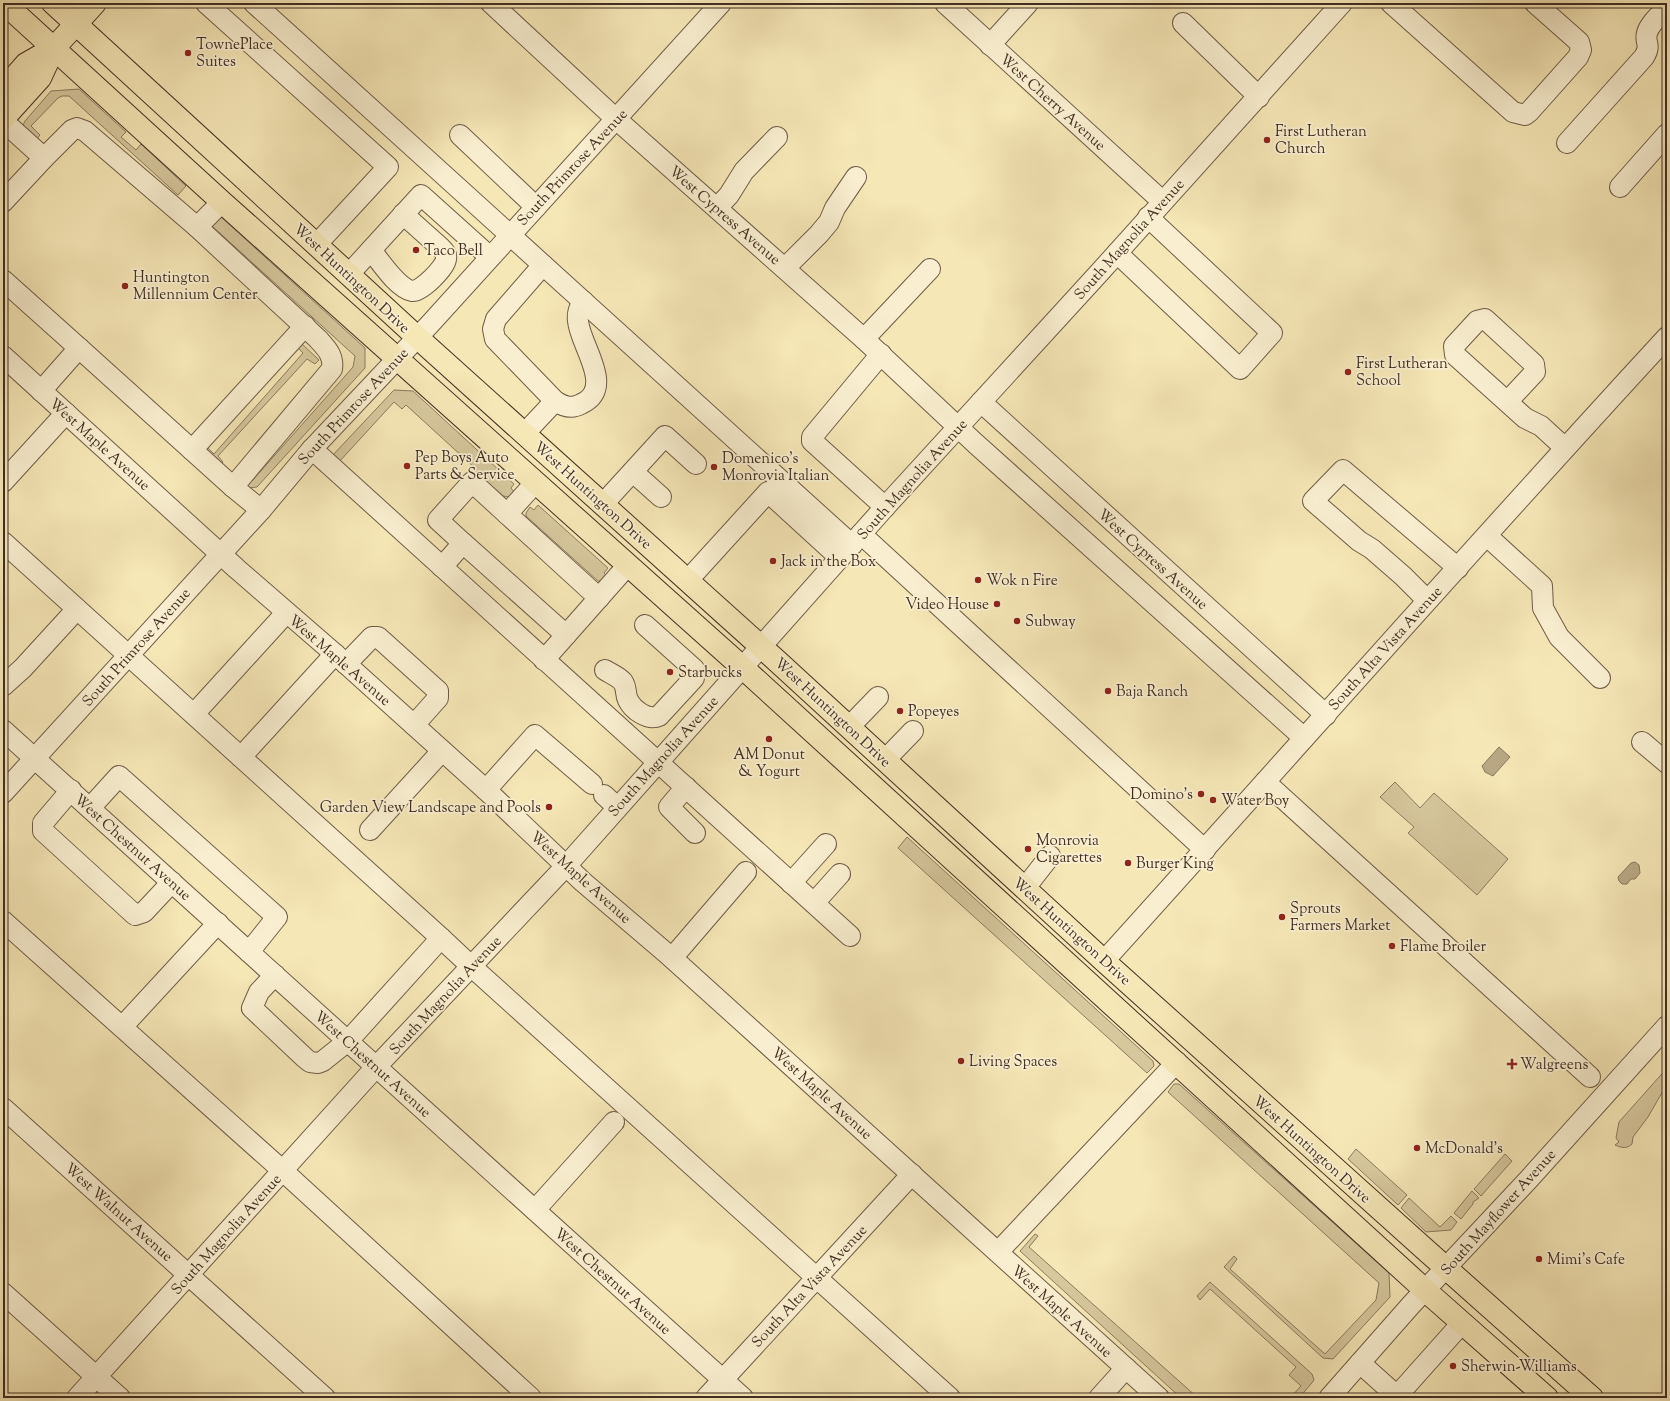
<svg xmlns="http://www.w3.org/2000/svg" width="1670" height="1401" viewBox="0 0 1670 1401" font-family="'Sorts Mill Goudy',serif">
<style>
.green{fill:#d7c89e;stroke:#8c7b60}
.water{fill:#b9a884;stroke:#89775d}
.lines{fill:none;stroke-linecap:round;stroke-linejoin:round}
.minor-casing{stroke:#6f5c47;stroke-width:22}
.major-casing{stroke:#422e22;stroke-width:24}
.minor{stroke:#f9efd0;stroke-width:20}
.major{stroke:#f6e7b7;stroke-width:22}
.poi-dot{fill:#8f2418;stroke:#f9efd0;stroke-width:1.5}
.labels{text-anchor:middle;stroke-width:3.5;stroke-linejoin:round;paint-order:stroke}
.poi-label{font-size:15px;fill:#422e22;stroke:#f9efd0;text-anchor:start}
.street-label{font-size:15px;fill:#422e22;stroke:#f9efd0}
</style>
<rect width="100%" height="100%" fill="#f6e7b7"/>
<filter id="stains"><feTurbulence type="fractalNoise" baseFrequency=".005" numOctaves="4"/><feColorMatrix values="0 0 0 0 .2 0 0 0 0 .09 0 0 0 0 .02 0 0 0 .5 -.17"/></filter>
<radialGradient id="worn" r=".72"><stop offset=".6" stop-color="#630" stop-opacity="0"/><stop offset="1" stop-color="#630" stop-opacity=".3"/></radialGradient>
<g class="green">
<polygon points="79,89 126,132 121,137 136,150 141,144 186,186 178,195 69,96 62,96 58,98 31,126 40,135 36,140 25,129 23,125 25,121 51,91"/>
<polygon points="220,216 365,348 365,368 257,487 248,488 244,484 249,479 252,481 353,367 355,356 212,226"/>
<polygon points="300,342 319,360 315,364 307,359 218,456 223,462 220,465 204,452 208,448 214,454 303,353 297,347"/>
<polygon points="394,390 413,391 514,484 511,488 514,492 509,497 503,496 474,471 476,469 406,405 402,409 394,402 338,463 331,457"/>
<polygon points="538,505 608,568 604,573 608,577 605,581 598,581 526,516 526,513 530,507 534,510"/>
<polygon points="1395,782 1420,808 1434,793 1508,859 1477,895 1408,833 1414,827 1380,797"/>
<polygon points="907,837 1153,1061 1154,1066 1147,1073 898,848"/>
<path d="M1667,1068V1084L1648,1117L1633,1137L1632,1144C1627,1149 1622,1148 1615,1145L1619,1142L1616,1138L1619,1122Z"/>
<polygon points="1174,1084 1179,1084 1389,1273 1390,1297 1333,1359 1323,1358 1224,1267 1234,1256 1237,1259 1230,1269 1325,1354 1376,1300 1379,1283 1168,1092"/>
<polygon points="1356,1149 1407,1195 1398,1205 1348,1159"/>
<polygon points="1505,1154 1512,1161 1481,1196 1474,1189"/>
<polygon points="1472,1191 1479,1198 1473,1202 1473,1204 1461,1219 1454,1213"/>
<polygon points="1409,1198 1440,1227 1451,1216 1457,1222 1451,1230 1426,1232 1401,1208"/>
<polygon points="1035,1234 1038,1236 1029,1247 1198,1398 1181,1398 1020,1251"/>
<polygon points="1210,1282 1312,1374 1314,1380 1311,1384 1299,1398 1290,1398 1301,1386 1289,1375 1296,1367 1210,1289 1200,1300 1197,1296"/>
</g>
<g class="water">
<polygon points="1499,747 1510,757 1493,776 1485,772 1482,766"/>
<polygon points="1635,862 1639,865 1640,873 1635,879 1631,879 1627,884 1622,884 1619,881 1618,877 1631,863"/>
</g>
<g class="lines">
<g class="minor-casing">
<g id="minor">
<polyline points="206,3 388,167 316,245"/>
<polyline points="254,3 852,545"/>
<polyline points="491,3 616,119 864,339 976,444 1304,738"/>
<polyline points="945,3 1162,201"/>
<polyline points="1391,3 1513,112 1525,115 1529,112 1578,57 1581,50 1579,42 1535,3"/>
<polyline points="1183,23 1259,97"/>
<polyline points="990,45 1028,3"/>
<polyline points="3,121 44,158 72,130 77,128 85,131 197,227 222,202"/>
<polyline points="460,135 536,207"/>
<path d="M1567,143L1644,57C1652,44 1644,43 1647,33C1650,23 1660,15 1667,8"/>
<polyline points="1620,187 1667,134"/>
<polyline points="3,202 44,158"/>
<polyline points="717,208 729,195 744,171 777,137"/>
<path d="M197,227L318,339C326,348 334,355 332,369L233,487"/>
<path d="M371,250C380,261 397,288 412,291C421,292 445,268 446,259C447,254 444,251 441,248L403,214"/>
<polyline points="1117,253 1240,369 1272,333 1148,217"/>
<path d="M543,265L496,319L493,329L495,339L555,401C564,407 572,409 581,404C616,388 580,346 578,321C577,313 579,308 583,301"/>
<polyline points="785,268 819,234 829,222 835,208 856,177"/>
<polyline points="349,274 421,195 490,257"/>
<polyline points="3,280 79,348 41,391"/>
<polyline points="864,339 930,269"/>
<polyline points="79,348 233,487 261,510"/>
<polyline points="881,354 812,437 812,441 885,507"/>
<polyline points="3,356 237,569 335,654 486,790 583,882 672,958 1159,1398"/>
<polyline points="981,402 1326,715"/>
<polyline points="1507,402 1535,372 1534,364 1485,319 1477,321 1454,346 1455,355 1525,418 1541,426 1565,448"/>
<polyline points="524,434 555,401"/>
<polyline points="312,449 850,936"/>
<polyline points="192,450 305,326"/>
<polyline points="633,472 661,497"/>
<polyline points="3,482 66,413"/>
<polyline points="603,504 665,436 696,464"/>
<polyline points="507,514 599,598"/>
<polyline points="861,534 1205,850"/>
<polyline points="1487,536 1542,586 1543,608 1559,637 1600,678"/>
<polyline points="3,542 441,938 472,967 950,1398"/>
<polyline points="463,543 566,635"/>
<polyline points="442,567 463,543 438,520 472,482 507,514 535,483"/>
<polyline points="688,580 768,492 840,558"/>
<polyline points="1427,600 1403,576 1372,549 1359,541 1313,501 1343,470 1458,568"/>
<polyline points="544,660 628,565"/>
<polyline points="346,664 372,637 378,637 438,691 438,698 414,725"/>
<path d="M605,670C611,674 618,676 623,682C627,688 625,694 628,700C633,710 648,721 659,716L694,678V669L645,625"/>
<polyline points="3,686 23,668 77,609"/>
<polyline points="194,714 286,613"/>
<polyline points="849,727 878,697"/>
<polyline points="3,730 743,1398"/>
<polyline points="1642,742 1667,763"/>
<polyline points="241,757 335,654"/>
<polyline points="885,760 913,731"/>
<polyline points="1265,782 1590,1077"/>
<polyline points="686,787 669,807 695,833"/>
<polyline points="71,790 43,823 43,831 135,915 144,912 172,882"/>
<polyline points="486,790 535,735 592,784"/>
<polyline points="3,793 261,510 312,449 430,324 721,3"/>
<polyline points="604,795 617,807"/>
<polyline points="90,808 119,776 277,917 249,952"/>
<polyline points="370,830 442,751"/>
<polyline points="791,883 826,844"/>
<polyline points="1025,888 1050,856"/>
<polyline points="814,903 840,874"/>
<polyline points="3,921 283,1171 531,1398"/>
<polyline points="672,958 746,872"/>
<path d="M1104,961C1292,753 1477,543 1667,337"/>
<polyline points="275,975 259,992 252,1008 305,1058 310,1062 318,1063 323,1061 348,1041 441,938"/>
<polyline points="122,1027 218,923"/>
<polyline points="3,1108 325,1398"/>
<polyline points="535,1210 614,1122"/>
<polyline points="998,1252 1177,1062"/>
<polyline points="3,1293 120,1398"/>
<polyline points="1360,1363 1399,1398"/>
<polyline points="1397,1396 1462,1323"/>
<polyline points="77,1398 376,1067 566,866 885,507 1099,273 1342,3"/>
<polyline points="706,1398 912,1174"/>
<polyline points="1099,1398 1126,1368"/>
<polyline points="1329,1398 1411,1305 1529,1179 1667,1026"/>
</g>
</g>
<g class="major-casing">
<g id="major">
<polyline points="4,3 222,202 742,667 1426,1291 1547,1398"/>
<polyline points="53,3 418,338 777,661 1104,961 1428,1252 1592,1398"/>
<polyline points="3,90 26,64 54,48"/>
<polyline points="3,119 40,78 54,48 95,3"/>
</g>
</g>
<use href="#minor" class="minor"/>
<use href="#major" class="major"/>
</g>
<g class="poi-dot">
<circle cx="188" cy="53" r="4"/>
<circle cx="1267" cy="140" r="4"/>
<circle cx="416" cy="250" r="4"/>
<circle cx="125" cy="286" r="4"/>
<circle cx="1348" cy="372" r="4"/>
<circle cx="407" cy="466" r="4"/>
<circle cx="714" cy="467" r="4"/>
<circle cx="773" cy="561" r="4"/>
<circle cx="978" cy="580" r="4"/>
<circle cx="997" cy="604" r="4"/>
<circle cx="1017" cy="621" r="4"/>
<circle cx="670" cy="672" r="4"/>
<circle cx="1108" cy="691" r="4"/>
<circle cx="900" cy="711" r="4"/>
<circle cx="769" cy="739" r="4"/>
<circle cx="1201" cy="794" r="4"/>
<circle cx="1213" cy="800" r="4"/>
<circle cx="549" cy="807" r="4"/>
<circle cx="1028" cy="849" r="4"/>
<circle cx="1128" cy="863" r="4"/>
<circle cx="1282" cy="917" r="4"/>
<circle cx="1392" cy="946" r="4"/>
<circle cx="961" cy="1061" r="4"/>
<path d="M1510 1058h4v4h4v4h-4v4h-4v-4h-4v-4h4z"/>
<circle cx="1417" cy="1148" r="4"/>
<circle cx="1539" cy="1259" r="4"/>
<circle cx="1453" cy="1366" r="4"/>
</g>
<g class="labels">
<g class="poi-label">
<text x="196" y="49">TownePlace<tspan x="196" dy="17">Suites</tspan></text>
<text x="1275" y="136">First Lutheran<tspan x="1275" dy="17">Church</tspan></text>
<text x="424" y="255">Taco Bell</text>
<text x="133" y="282">Huntington<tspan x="133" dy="17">Millennium Center</tspan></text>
<text x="1356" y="368">First Lutheran<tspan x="1356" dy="17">School</tspan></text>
<text x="415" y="462">Pep Boys Auto<tspan x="415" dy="17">Parts &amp; Service</tspan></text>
<text x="722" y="463">Domenico's<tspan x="722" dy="17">Monrovia Italian</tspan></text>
<text x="781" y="566">Jack in the Box</text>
<text x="986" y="585">Wok n Fire</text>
<text x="989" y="609" text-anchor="end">Video House</text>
<text x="1025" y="626">Subway</text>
<text x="678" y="677">Starbucks</text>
<text x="1116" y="696">Baja Ranch</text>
<text x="908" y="716">Popeyes</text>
<text x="769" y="759" text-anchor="middle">AM Donut<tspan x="769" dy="17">&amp; Yogurt</tspan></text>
<text x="1193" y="799" text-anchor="end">Domino's</text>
<text x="1221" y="805">Water Boy</text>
<text x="541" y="812" text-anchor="end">Garden View Landscape and Pools</text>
<text x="1036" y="845">Monrovia<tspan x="1036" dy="17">Cigarettes</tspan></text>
<text x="1136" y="868">Burger King</text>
<text x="1290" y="913">Sprouts<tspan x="1290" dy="17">Farmers Market</tspan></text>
<text x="1400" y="951">Flame Broiler</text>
<text x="969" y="1066">Living Spaces</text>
<text x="1520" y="1069">Walgreens</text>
<text x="1425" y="1153">McDonald's</text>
<text x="1547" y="1264">Mimi's Cafe</text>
<text x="1461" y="1371">Sherwin-Williams</text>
</g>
<g class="street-label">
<text transform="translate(1053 102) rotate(42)" y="5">West Cherry Avenue</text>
<text transform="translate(572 167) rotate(-47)" y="5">South Primrose Avenue</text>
<text transform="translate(725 215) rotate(41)" y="5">West Cypress Avenue</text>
<text transform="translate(1129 239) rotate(-48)" y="5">South Magnolia Avenue</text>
<text transform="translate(352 278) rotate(43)" y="5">West Huntington Drive</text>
<text transform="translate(353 406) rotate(-47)" y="5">South Primrose Avenue</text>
<text transform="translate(100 444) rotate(42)" y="5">West Maple Avenue</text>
<text transform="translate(912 479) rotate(-48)" y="5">South Magnolia Avenue</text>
<text transform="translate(593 495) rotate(42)" y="5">West Huntington Drive</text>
<text transform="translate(1153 559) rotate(42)" y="5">West Cypress Avenue</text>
<text transform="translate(136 647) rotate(-48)" y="5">South Primrose Avenue</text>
<text transform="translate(1385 648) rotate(-48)" y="5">South Alta Vista Avenue</text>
<text transform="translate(340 660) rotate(41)" y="5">West Maple Avenue</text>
<text transform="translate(833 712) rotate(43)" y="5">West Huntington Drive</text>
<text transform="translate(663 756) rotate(-48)" y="5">South Magnolia Avenue</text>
<text transform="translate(133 847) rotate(42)" y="5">West Chestnut Avenue</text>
<text transform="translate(581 877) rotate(42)" y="5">West Maple Avenue</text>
<text transform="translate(1072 931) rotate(42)" y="5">West Huntington Drive</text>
<text transform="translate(445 995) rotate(-47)" y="5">South Magnolia Avenue</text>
<text transform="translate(373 1064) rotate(42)" y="5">West Chestnut Avenue</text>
<text transform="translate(822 1093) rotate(42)" y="5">West Maple Avenue</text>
<text transform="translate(1312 1149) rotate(42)" y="5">West Huntington Drive</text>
<text transform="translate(119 1212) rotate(42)" y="5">West Walnut Avenue</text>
<text transform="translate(1498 1212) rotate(-48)" y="5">South Mayflower Avenue</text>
<text transform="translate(226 1234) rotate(-48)" y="5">South Magnolia Avenue</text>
<text transform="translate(613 1281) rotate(42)" y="5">West Chestnut Avenue</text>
<text transform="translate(809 1286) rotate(-47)" y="5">South Alta Vista Avenue</text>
<text transform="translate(1062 1311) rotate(42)" y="5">West Maple Avenue</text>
</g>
</g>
<rect width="1670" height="1401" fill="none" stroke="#f6e7b7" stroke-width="16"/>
<rect x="4" y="4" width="1662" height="1393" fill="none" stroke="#422e22" stroke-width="2"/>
<rect x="8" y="8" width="1654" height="1385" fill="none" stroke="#422e22"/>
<rect width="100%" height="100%" filter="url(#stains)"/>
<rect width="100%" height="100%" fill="url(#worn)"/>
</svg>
